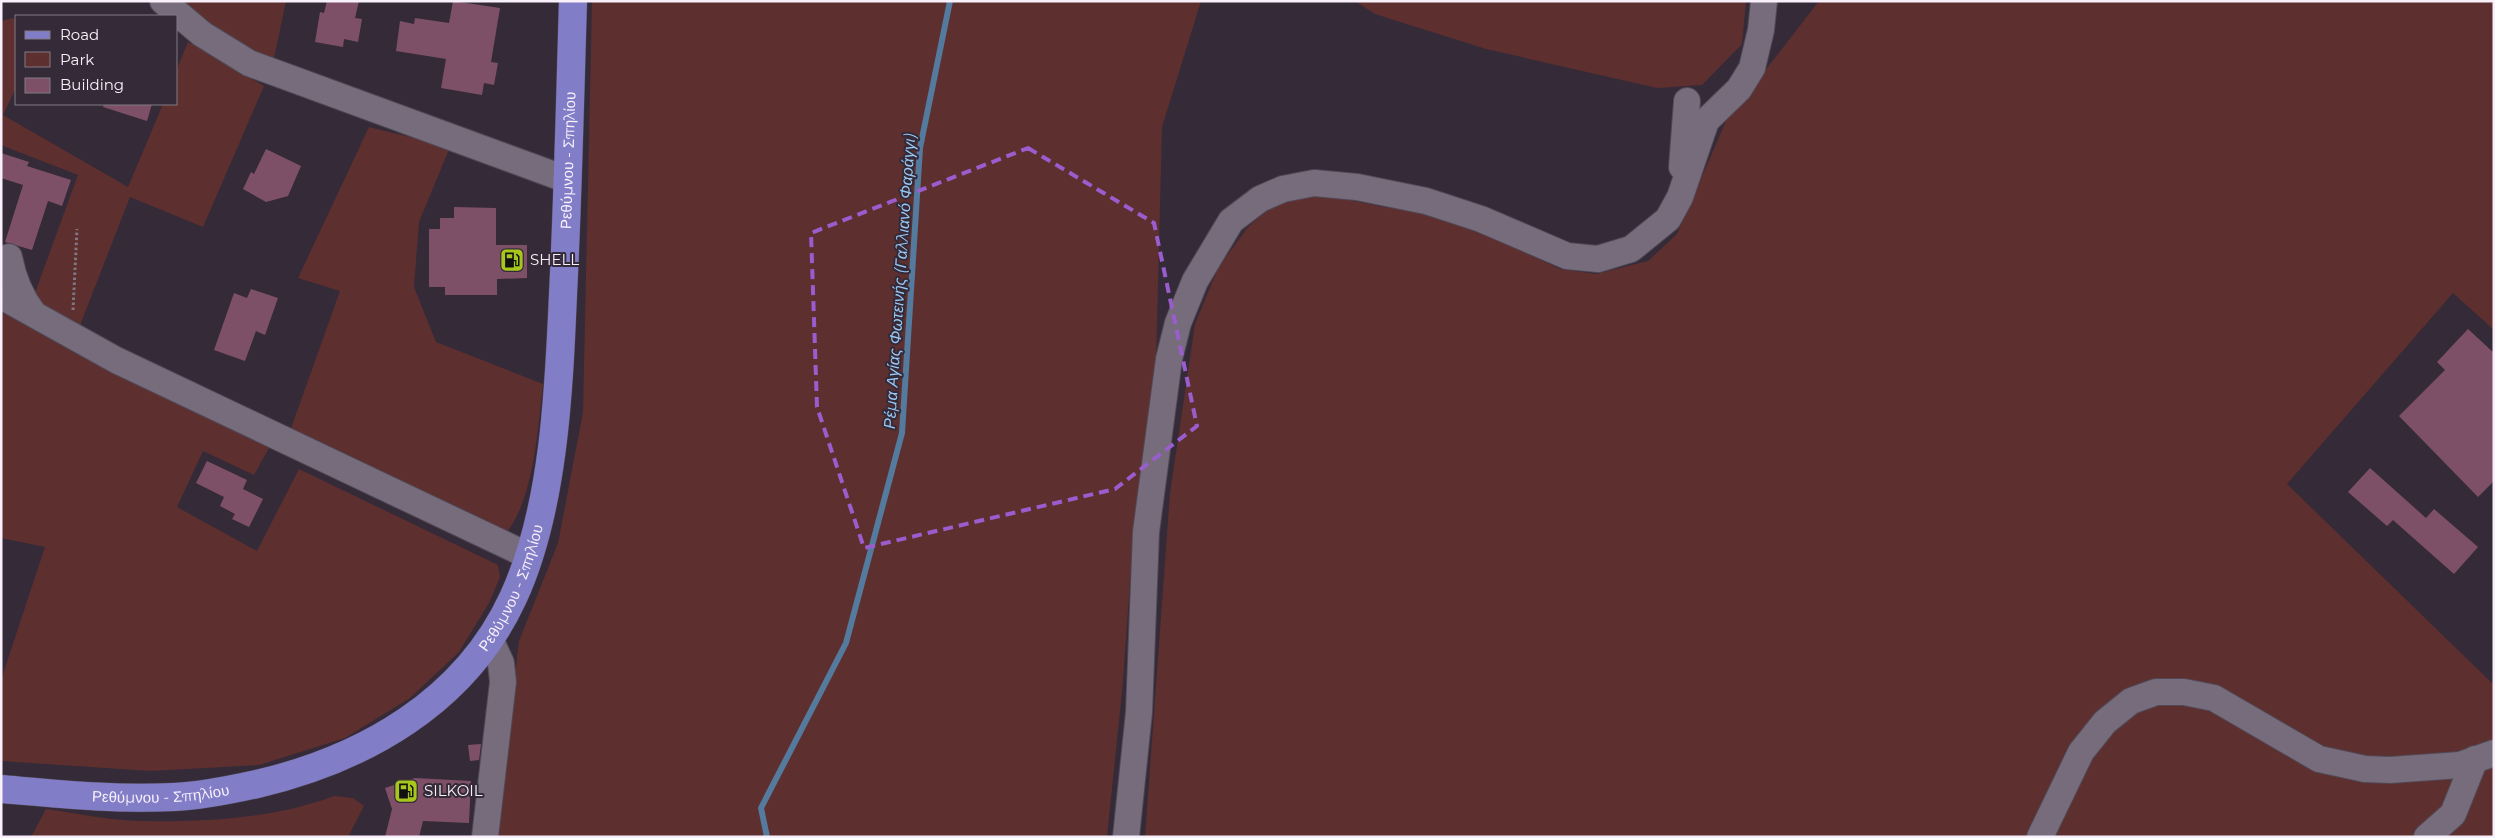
<svg xmlns="http://www.w3.org/2000/svg" width="2495" height="838" viewBox="0 0 2495 838" font-family="Montserrat,sans-serif">
<style>
.green{fill:#5e2f2f}
.lines{fill:none;stroke-linecap:round;stroke-linejoin:round}
.stream{stroke:#547a9d;stroke-width:6}
.building{fill:#7e5068}
.minor-casing{stroke:#504855;stroke-width:28}
.major-casing{stroke:#504855;stroke-width:29}
.path{stroke:#807784;stroke-width:3;stroke-dasharray:2.5 2.5;stroke-linecap:butt}
.minor{stroke:#776c7c;stroke-width:26}
.major{stroke:#827dc7;stroke-width:28}
.marked{fill:none;stroke:#9a5dce;stroke-width:4;stroke-dasharray:10 6;stroke-linejoin:round}
.labels{text-anchor:middle;stroke-width:4;stroke-linejoin:round;paint-order:stroke}
.street-label{font-size:15px;fill:#f8f1fb;stroke:#342a38}
.poi-label{font-size:15px;fill:#f8f1fb;stroke:#342a38;text-anchor:start}
.water-label{font-size:16px;font-style:italic;fill:#99c8f4;stroke:#342a38}
</style>
<rect width="100%" height="100%" fill="#342a38"/>
<g class="green">
<polygon points="180,1 286,1 274,58 247,50 207,24"/>
<polygon points="592,1 1201,1 1162,127 1156,363 1134,524 1123,682 1107,837 496,837 519,641 558,543 583,412"/>
<polygon points="1355,1 1746,1 1742,44 1702,85 1657,88 1486,49 1375,14"/>
<polygon points="1819,1 2494,1 2494,330 2453,293 2287,484 2494,685 2494,837 1145,837 1170,493 1195,324 1218,268 1248,227 1272,207 1306,196 1345,199 1383,207 1418,211 1480,231 1560,269 1596,274 1648,261 1677,234 1726,121"/>
<polygon points="13,18 16,20 16,88 3,115 128,187 163,104 176,104 176,71 188,42 264,86 203,227 130,197 79,328 32,301 78,175 1,145 1,21"/>
<path d="M369,127L450,147L419,222L414,287L436,342L543,384C538,428 534,499 506,533L290,431L340,291L298,278Z"/>
<polygon points="1,312 90,361 269,448 254,475 203,451 177,507 257,551 299,469 498,565 500,577 489,603 459,652 410,698 345,738 259,765 150,771 1,761 1,680 45,547 1,538"/>
<path d="M334,796L353,798L364,806L348,837H31L46,809C75,813 107,820 137,821C202,822 273,819 334,796Z"/>
</g>
<g class="lines">
<polyline class="stream" points="767,837 761,808 846,643 902,433 920,148 950,1"/>
</g>
<g class="building">
<polygon points="327,1 359,1 355,18 362,19 358,42 344,39 343,47 315,42 320,12 324,13"/>
<polygon points="453,1 500,8 491,62 498,63 494,85 484,83 482,95 441,88 446,59 396,51 400,21 414,24 415,18 449,23"/>
<polygon points="104,104 152,104 147,121 103,107"/>
<polygon points="266,149 301,166 288,196 266,202 243,189 251,172 254,174"/>
<polygon points="1,153 29,162 27,166 71,180 62,206 48,201 32,250 5,242 23,185 1,178"/>
<polygon points="454,207 496,208 496,245 527,245 527,278 497,279 497,295 445,295 445,287 429,287 429,229 440,229 440,218 454,218"/>
<polygon points="251,289 278,298 265,335 256,331 245,361 214,350 234,293 247,298"/>
<polygon points="2468,329 2494,353 2494,481 2478,497 2399,416 2445,370 2437,362"/>
<polygon points="207,461 247,480 243,489 263,499 249,527 232,519 235,514 220,506 224,497 196,483"/>
<polygon points="2370,468 2426,518 2434,509 2478,547 2454,574 2393,520 2387,526 2348,492"/>
<polygon points="481,744 479,760 470,761 468,745"/>
<polygon points="415,778 471,781 469,823 423,821 419,837 385,837 392,809 385,788"/>
</g>
<g class="lines">
<g class="minor-casing">
<g id="minor">
<polyline points="163,1 202,34 249,63 568,180"/>
<polyline points="1682,167 1687,101"/>
<path d="M9,257C13,278 20,296 33,313"/>
<polyline points="1,296 116,360 529,556"/>
<polyline points="485,837 503,682 501,663 490,639"/>
<polyline points="1126,837 1139,712 1146,532 1169,359 1178,323 1195,281 1231,221 1260,199 1283,189 1314,183 1357,187 1426,201 1481,219 1567,256 1598,259 1631,249 1668,219 1680,197 1706,121 1739,89 1752,68 1761,30 1764,1"/>
<polyline points="2040,837 2081,752 2105,722 2131,701 2156,692 2184,692 2214,698 2319,759 2365,769 2390,770 2460,765 2494,753"/>
<polyline points="2427,837 2453,814 2475,759"/>
</g>
</g>
<g class="major-casing">
<g id="major">
<path id="s1" d="M1,789C59,794 116,800 174,797C201,796 230,790 257,784C364,759 465,702 513,598C554,510 559,390 563,294C568,196 570,99 573,1"/>
</g>
</g>
<polyline class="path" points="73,310 77,229"/>
<use href="#minor" class="minor"/>
<use href="#major" class="major"/>
</g>
<path class="marked" d="M1028,148L1154,223L1197,426L1115,489L864,548L817,407L811,233Z"/>
<defs>
<g id="fuel-square" transform="scale(1.25)"><rect x="-9" y="-9" width="18" height="18" rx="4" fill="#a8c71c" stroke="#342a38"/><path d="M-5.5-6h7V0h2V4h1.3V-2.5L3-4.5l.8-.8L6-3V5H2.5V1h-1V6h-7ZM-4.2-4.7v3.2H.2V-4.7Z" fill="#111"/></g>
</defs>
<g fill-rule="evenodd">
<use href="#fuel-square" x="512" y="260"/>
<use href="#fuel-square" x="406" y="791"/>
</g>
<g class="labels">
<g class="street-label">
<text dy="5" stroke="none"><textPath href="#s1" startOffset="1029">Ρεθύμνου - Σπηλίου</textPath></text>
<text dy="5" stroke="none"><textPath href="#s1" startOffset="594">Ρεθύμνου - Σπηλίου</textPath></text>
<text dy="5" stroke="none"><textPath href="#s1" startOffset="160">Ρεθύμνου - Σπηλίου</textPath></text>
</g>
<g class="poi-label">
<text x="530" y="265">SHELL</text>
<text x="424" y="796">SILKOIL</text>
</g>
<g class="water-label">
<text transform="translate(899 281) rotate(-86)" y="6">Ρέμα Αγίας Φωτεινής (Γαλλιανό Φαράγγι)</text>
</g>
</g>
<rect width="2495" height="838" fill="none" stroke="#f8f1fb" stroke-width="5"/>
<rect x="15" y="15" width="162" height="90" fill="#342a38" stroke="#827a86"/>
<rect x="25" y="31" width="25" height="8" fill="#827dc7" stroke="#827a86"/>
<text x="60" y="40" font-size="15" fill="#f8f1fb">Road</text>
<rect x="25" y="52" width="25" height="15" fill="#5e2f2f" stroke="#827a86"/>
<text x="60" y="65" font-size="15" fill="#f8f1fb">Park</text>
<rect x="25" y="78" width="25" height="15" fill="#7e5068" stroke="#827a86"/>
<text x="60" y="90" font-size="15" fill="#f8f1fb">Building</text>
</svg>
